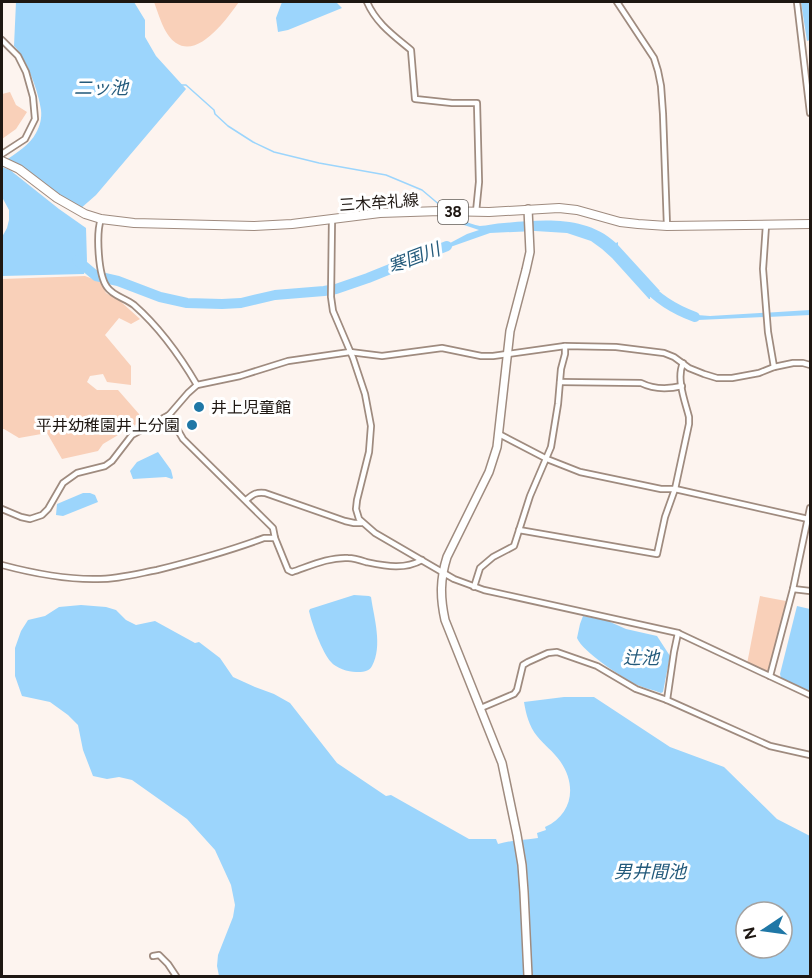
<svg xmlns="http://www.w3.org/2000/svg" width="812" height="978" viewBox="0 0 812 978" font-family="Figtree,'Noto Sans JP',sans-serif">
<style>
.green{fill:#f9d0b9}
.water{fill:#9cd5fc;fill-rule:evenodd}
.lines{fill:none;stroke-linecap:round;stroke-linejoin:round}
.stream{stroke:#9cd5fc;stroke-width:1.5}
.river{stroke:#9cd5fc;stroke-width:10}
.street-casing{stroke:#9f8b7f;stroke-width:8}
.secondary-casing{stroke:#9f8b7f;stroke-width:10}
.primary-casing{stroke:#9f8b7f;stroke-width:10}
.street{stroke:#fff;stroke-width:4.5}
.secondary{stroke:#fff;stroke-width:7}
.primary{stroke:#fff;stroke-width:8}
.poi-dot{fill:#1f77a6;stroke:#fff;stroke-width:2}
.labels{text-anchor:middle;stroke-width:6;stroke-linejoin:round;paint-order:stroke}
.shield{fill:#fff;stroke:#625d59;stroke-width:1.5}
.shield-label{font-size:15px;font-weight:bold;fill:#1e1712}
.street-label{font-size:16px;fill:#1e1712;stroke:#fff}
.poi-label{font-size:16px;fill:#1e1712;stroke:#fff;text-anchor:start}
.water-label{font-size:18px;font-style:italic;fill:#235a7b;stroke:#fff}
</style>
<rect width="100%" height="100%" fill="#fdf4ef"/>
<g class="green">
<path d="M154,2H239C228,17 199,59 176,43C164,35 159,15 154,2Z"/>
<polygon points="10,92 16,105 27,112 16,129 2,139 2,94"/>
<polygon points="85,276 101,282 106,293 120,301 140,319 131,324 119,318 105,335 131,366 131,385 107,382 103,374 90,376 87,382 97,390 118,390 139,414 140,422 103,444 98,451 62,459 47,433 19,438 4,429 2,429 2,279"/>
<polygon points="760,596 786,601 769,675 747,664"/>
</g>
<g class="water">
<path d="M16,2H134L145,20V37L156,56L186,89L96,195L80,209L5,161C16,153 30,145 36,133C40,126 42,118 41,110C39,93 26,57 14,46Z"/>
<polygon points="282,2 336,2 342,8 288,30 278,32 276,18"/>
<polygon points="801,2 810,2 810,40 807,41"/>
<polygon points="2,167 10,170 59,209 86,228 87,261 84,274 2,276 2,237 7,228 9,220 9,210 2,197"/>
<path d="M462,220C467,222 474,225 480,226C487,226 496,223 504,223C543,220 585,215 616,243L618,242V245L660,291L655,292L650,297V299H649L612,258L602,249L591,241L567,233L535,231L490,233L439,251H435L467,234L479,230L461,224Z"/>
<polygon points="810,310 810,315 698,320 687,317 684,313 686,312 697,315 710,316"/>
<polygon points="158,452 171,470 173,478 172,479 166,477 133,479 130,471 137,462"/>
<polygon points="83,493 90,493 95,495 98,502 63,516 56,515 57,504"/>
<path d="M354,595L369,596L371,597C374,618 383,646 372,666C369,672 362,672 356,672C348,672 336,668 331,662C322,652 312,624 309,611L310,609Z"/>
<path d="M81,605L106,607L116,610L126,620L136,625L155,621L195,643L199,642L220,658L233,677L255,687L274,694L290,703L337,763L386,796L391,795L469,839H496L498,844C511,840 525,840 538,838L537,833L546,830L545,827C573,814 577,785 560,761C553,751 544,745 537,736C529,726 526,714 524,702L564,697H594L670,747L724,767L777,819L810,836V976H219L217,966L218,955L233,917L235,905L231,885L215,850L187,819L132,780L119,777L107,779L93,776L83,750L78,725L68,715L50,702L22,696L15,676V648L21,631L28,620L45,616L59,607ZM746,912H782V948H746Z"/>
<polygon points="797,606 810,609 810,693 781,678 780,674"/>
<path d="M583,616L608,621L626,629L657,636L670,656L663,692L661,693C652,689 642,688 633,683C619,675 583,652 577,638L580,624Z"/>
</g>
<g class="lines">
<polyline class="stream" points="181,85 186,85 214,110 215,114 228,126 253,142 274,152 319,163 386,175 422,190 441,206"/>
<g class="river">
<polyline points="77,260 96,276 118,281 160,297 187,303 222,304 241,303 275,295 324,291 336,289 368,278 447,246"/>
<path d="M644,283C657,299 676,310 695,317"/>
</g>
<g class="street-casing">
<g id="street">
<path d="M367,2C376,23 393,35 411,50L415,99L452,103H477L479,182L476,212"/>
<polyline points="617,2 654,58 658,71 661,86 663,114 667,226"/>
<polyline points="797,2 810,113"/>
<polyline points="2,40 18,56 26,72 33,97 35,119 25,139 2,154"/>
<path d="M101,219C96,233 98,275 107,287C113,296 125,298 134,305C159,327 180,356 197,385"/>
<polyline points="332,219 331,297 333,311 353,358 365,394 371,426 369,452 357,500 356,509 359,519 375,533 454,579 484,590 678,633 810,695"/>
<polyline points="766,225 763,269 768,332 774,367"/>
<path d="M560,382L641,383C653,389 669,389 682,386"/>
<path d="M169,415L183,439L273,528L275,538L288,570L292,572C310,566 329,557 348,558C354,558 360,560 366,562C386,566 404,570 422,560"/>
<polyline points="499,434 547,459 580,472 661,489 675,489 808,519"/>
<path d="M246,500C253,494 256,492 265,493L345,521L354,523H362"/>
<polyline points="2,509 21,517 30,519 42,515 48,509 63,483 77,473 105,466 112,461 132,435 169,415 188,393 197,385 240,376 288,361 350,352 382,356 442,348 481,356 493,356 565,346 616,347 664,353 674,357 689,368 704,374 717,378 732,378 759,373 774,367 793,363 803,363 810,365"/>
<path d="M519,530L657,554L665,517L675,489L689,424V417C685,401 676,379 683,363"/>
<path d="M2,565C32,573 61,579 93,579C114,580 136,574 157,570C193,561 229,551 264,538H275"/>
<polyline points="474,587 480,568 493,557 514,546 530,496 551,447 558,404 561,369 565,354 565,346"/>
<polyline points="793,589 810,591"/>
<polyline points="770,676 793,589 810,508"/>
<polyline points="667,700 674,652 678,633"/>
<polyline points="481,708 514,694 517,690 523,665 528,662 548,653 557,652 597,666 636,689 667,700 770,746 810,755"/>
<polyline points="153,956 159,955 168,964 176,976"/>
</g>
</g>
<g class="secondary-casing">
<path id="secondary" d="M528,976L524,892L522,865L517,835L502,763L445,620C440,597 440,579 447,557L489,472L497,447L510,331L526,270L530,252L528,209"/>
</g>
<g class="primary-casing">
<polyline id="primary" points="2,161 19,169 57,198 85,214 101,219 134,223 254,226 292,224 380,213 440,211 489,212 559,208 577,210 620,222 638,224 667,226 810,224"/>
</g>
<use href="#street" class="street"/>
<use href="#secondary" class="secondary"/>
<use href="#primary" class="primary"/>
</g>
<g class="poi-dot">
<circle cx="199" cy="407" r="6"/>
<circle cx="192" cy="425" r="6"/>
</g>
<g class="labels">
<rect class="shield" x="438" y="200" width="30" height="24" rx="4.5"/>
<g class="shield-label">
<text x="453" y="217">38</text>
</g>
<g class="street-label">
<text transform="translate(379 202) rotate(-4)" y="6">三木牟礼線</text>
</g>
<g class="poi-label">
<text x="211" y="413">井上児童館</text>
<text x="180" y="431" text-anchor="end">平井幼稚園井上分園</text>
</g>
<g class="water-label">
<text x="101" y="94">二ッ池</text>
<text transform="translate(414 258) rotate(-21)" y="6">寒国川</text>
<text x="641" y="664">辻池</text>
<text x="650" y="878">男井間池</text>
</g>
</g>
<rect width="812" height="978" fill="none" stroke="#1e1712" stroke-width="6"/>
<g transform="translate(764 930) rotate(257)"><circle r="28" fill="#ffffff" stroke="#a5a2a0" stroke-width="1.5"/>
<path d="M0-4.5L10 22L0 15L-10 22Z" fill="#1f77a6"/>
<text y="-9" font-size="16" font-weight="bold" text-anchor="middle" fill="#1e1712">N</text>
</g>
</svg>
